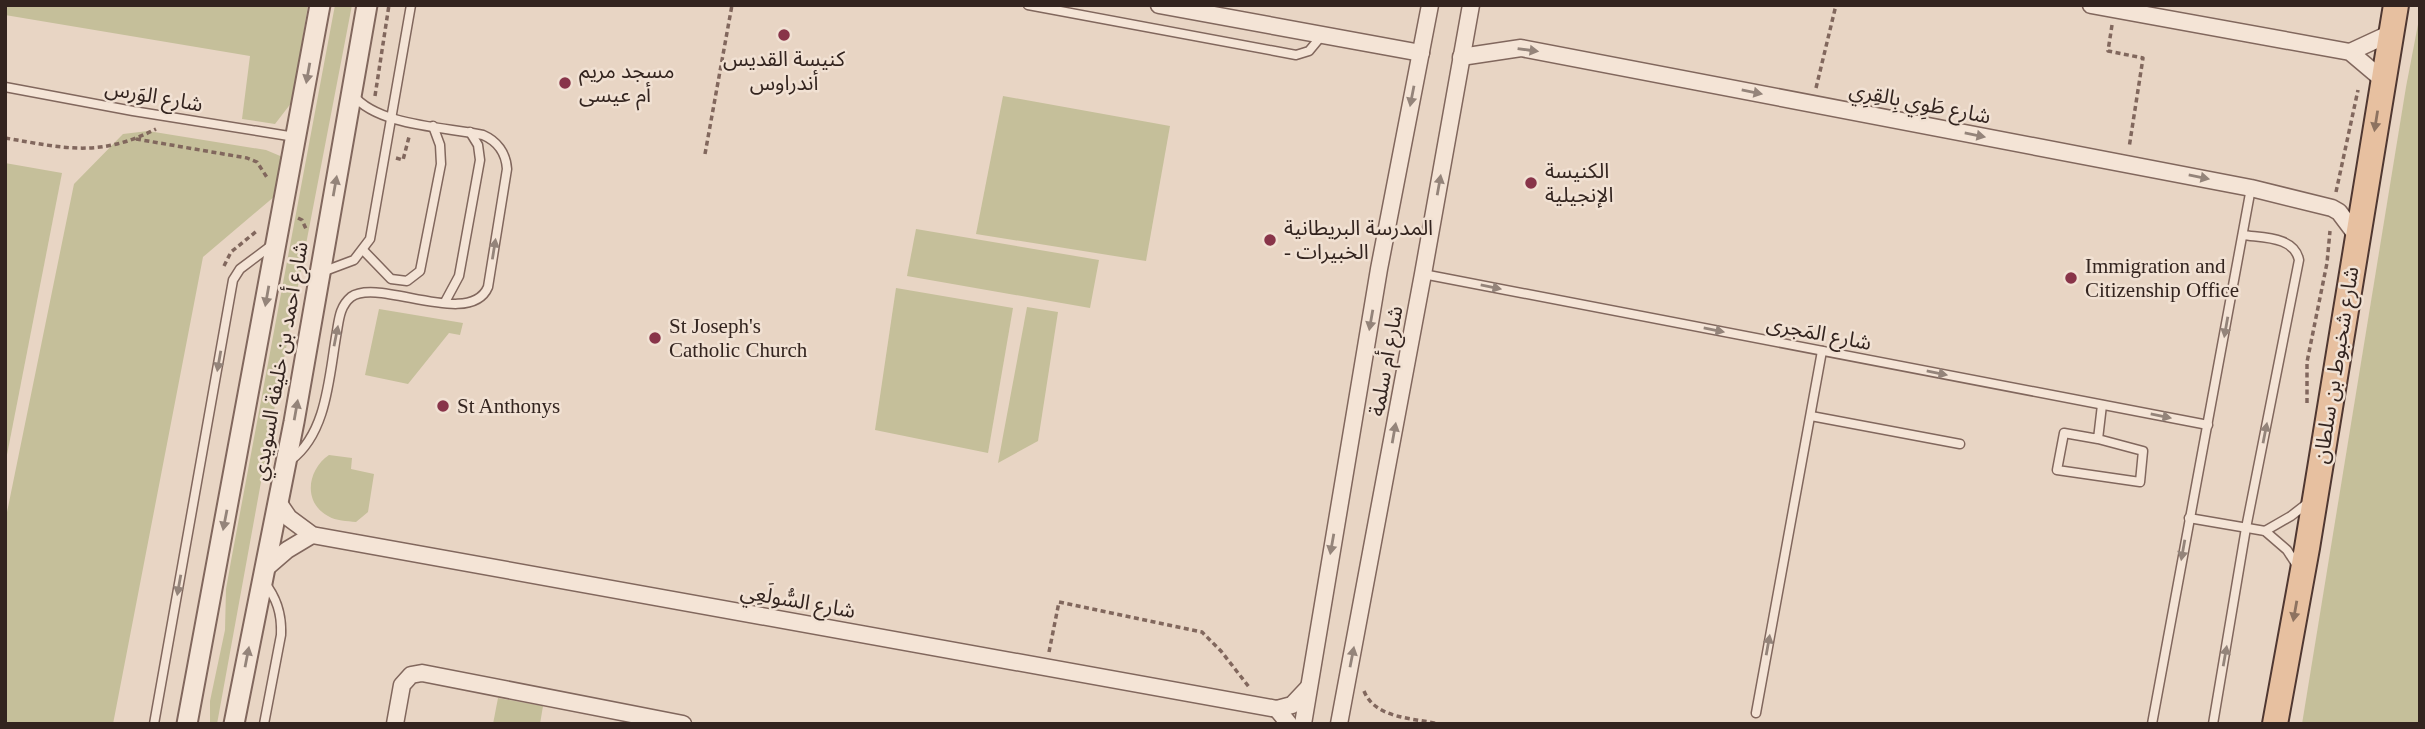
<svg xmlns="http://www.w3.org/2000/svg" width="2425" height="729" viewBox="0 0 2425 729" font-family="'Times New Roman','Noto Sans Arabic',serif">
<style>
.green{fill:#c5bf9a}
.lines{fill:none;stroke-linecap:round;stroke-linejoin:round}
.service-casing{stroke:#81675d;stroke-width:11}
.minor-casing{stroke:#81675d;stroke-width:19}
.tertiary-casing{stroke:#81675d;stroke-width:23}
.primary-casing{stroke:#4f3731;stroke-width:28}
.path{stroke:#81675d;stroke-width:3.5;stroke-dasharray:5 3.5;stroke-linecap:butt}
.service{stroke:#f4e4d6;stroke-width:8}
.minor{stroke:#f4e4d6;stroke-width:16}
.tertiary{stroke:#f4e4d6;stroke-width:19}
.primary{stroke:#e7c0a0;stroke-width:24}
.oneway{fill:#94847a}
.oneway2{fill:#8d7260}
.poi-dot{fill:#883449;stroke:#f1e1d3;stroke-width:2.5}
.labels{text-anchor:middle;stroke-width:5;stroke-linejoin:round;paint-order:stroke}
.poi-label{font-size:21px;fill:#33241f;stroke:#f1e1d3;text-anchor:start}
.street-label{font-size:21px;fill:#33241f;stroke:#f1e1d3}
</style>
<rect width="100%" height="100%" fill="#e8d5c4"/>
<g class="green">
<polygon points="5,5 308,5 292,102 275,124 242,119 250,56 5,15"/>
<polygon points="335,5 352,5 273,416 217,724 210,724 210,701 225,630 226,589 231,561"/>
<polygon points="2420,14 2420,724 2302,724 2406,87"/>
<polygon points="1003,96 1170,126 1146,261 976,234"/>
<polygon points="148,131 266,150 285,158 275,196 203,257 113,724 5,724 5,522 74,184 123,134"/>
<polygon points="5,163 62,173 5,465"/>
<polygon points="916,229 1099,260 1090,308 907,276"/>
<polygon points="896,288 1013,308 988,453 875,430"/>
<polygon points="1027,307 1058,312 1038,441 998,463"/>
<polygon points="379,309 463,323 460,335 449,333 408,384 365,375"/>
<path d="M329,455L352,458L351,469L374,474L368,512L356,522C347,521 336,521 328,516C302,502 308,469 329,455Z"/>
<polygon points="498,698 543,706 540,724 493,724"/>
</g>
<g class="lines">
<g class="service-casing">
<g id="service">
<polyline points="1028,5 1296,55 1309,51 1323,34"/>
<polyline points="5,87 133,111 295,137"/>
<polyline points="363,250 391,279 407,281 420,271 441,164 440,145 433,126"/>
<polyline points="322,272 354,260 370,239 411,5"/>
<polyline points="1423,274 2208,425"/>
<polyline points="445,302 459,276 480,160 478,145 470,132"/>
<polyline points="1811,416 1960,444"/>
<polyline points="2098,439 2143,451 2140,482 2057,470 2064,433 2098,439 2102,405"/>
<path d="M291,460C328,432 329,374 337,331C339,319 340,306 351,297C378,277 470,329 488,287L507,169C506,153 497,141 483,135C445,127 378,126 353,95"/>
<polyline points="2189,518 2265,531 2287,550 2298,567"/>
<polyline points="2265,531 2291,516 2309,502"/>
<path d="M264,582C277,598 282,614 281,635L264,724"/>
<polyline points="1756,713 1822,351"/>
<polyline points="154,724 233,280 240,269 272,245"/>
<polyline points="2152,724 2251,188"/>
<path d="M2213,724L2246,528L2299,260C2294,236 2262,238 2243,235"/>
</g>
</g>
<g class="minor-casing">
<g id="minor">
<polyline points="1159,5 1421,53"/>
<polyline points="2091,5 2350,52 2382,79"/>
<polyline points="2350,52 2391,33"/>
<polyline points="1461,57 1521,48 2251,188 2332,208 2339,212 2357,236"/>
<polyline points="278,502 289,518 312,535 1277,709 1292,705 1308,688"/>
<polyline points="265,569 287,550 312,535"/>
<polyline points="1277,709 1289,724"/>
<polyline points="395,724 402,685 411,675 422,673 683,724"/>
<polyline points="1303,724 1379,269 1430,5"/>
<polyline points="1339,724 1423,274 1471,5"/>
</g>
</g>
<g class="tertiary-casing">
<g id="tertiary">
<polyline points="187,724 320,5"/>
<polyline points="234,724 294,422 367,5"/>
</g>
</g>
<g class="primary-casing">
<polyline id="primary" points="2275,724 2307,548 2396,5"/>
</g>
<g class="path">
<polyline points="2112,25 2108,51 2143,58 2129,148"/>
<polyline points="1816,88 1836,5"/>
<polyline points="375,96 389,5"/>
<path d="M5,138C64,148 99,158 156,129"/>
<polyline points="136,139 247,158 257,162 268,179"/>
<polyline points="705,154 732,5"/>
<polyline points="396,158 403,160 409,137"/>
<polyline points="2336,192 2358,90"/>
<polyline points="298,218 302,220 307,231"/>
<polyline points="224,266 231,252 258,230"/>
<polyline points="2307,403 2307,362 2327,263 2330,231"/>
<polyline points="1049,652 1059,602 1202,632 1221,651 1249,687"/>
<path d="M1364,691C1375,719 1414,718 1439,724"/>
</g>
<use href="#service" class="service"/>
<use href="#minor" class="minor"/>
<use href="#tertiary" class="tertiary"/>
<use href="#primary" class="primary"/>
</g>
<defs><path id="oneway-solid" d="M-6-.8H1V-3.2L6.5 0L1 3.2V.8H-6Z" transform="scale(1.75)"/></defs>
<g class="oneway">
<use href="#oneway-solid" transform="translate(1528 50) rotate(8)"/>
<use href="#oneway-solid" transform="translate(308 73) rotate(100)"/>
<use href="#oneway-solid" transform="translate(1752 92) rotate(11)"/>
<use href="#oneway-solid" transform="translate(1412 96) rotate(101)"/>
<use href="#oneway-solid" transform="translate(1975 135) rotate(11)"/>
<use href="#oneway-solid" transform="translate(2199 177) rotate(11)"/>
<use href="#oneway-solid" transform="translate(1439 185) rotate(-80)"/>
<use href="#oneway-solid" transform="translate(335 186) rotate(-80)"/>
<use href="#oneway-solid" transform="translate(494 249) rotate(-81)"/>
<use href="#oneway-solid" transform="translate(1491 287) rotate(11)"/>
<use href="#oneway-solid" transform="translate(267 296) rotate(100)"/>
<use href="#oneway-solid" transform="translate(1371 320) rotate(100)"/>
<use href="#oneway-solid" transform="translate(2226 327) rotate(100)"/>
<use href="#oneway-solid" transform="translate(1714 330) rotate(11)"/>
<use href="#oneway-solid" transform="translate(336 336) rotate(-79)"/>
<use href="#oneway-solid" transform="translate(219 361) rotate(100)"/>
<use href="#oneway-solid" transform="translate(1937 373) rotate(11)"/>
<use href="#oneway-solid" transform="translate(296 410) rotate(-80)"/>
<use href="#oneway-solid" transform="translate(2161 416) rotate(11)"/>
<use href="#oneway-solid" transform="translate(1394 433) rotate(-80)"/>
<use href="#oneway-solid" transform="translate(2265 433) rotate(-79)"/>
<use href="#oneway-solid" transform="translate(225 520) rotate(101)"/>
<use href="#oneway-solid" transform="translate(1332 544) rotate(100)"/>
<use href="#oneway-solid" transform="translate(2183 550) rotate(100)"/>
<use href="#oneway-solid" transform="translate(179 585) rotate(100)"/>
<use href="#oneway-solid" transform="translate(1768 645) rotate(-80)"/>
<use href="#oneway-solid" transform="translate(2225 656) rotate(-80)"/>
<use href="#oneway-solid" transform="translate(247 657) rotate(-79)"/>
<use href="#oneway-solid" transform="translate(1352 657) rotate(-79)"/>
</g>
<g class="oneway2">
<use href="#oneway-solid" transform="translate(2376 121) rotate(99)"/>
<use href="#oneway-solid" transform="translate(2295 611) rotate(100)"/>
</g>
<g class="poi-dot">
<circle cx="784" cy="35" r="7"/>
<circle cx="565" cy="83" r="7"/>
<circle cx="1531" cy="183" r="7"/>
<circle cx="1270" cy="240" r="7"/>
<circle cx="2071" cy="278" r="7"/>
<circle cx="655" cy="338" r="7"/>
<circle cx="443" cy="406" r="7"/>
</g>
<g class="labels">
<g class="poi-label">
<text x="784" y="66" text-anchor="middle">كنيسة القديس<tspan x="784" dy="24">أندراوس</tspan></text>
<text x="579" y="78">مسجد مريم<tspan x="579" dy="24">أم عيسى</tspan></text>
<text x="1545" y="178">الكنيسة<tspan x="1545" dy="24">الإنجيلية</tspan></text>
<text x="1284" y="235">المدرسة البريطانية<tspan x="1284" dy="24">- الخبيرات</tspan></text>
<text x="2085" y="273">Immigration and<tspan x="2085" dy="24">Citizenship Office</tspan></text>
<text x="669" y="333">St Joseph's<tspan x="669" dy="24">Catholic Church</tspan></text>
<text x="457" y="413">St Anthonys</text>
</g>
<g class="street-label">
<text transform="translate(154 96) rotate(10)" y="7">شارع الوَرس</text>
<text transform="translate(1920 103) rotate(11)" y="7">شارع طَوِي بِالقِرِي</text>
<text transform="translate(1819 333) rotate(11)" y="7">شارع المَجرى</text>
<text transform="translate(280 361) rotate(-80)" y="7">شارع أحمد بن خليفة السويدي</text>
<text transform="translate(1386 361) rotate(-80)" y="7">شارع أم سلمة</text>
<text transform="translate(2336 365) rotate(-81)" y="7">شارع شخبوط بن سلطان</text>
<text transform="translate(798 601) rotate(10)" y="7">شارع السُّولَعِي</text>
</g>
</g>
<rect width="2425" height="729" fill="none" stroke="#33241f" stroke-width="14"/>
</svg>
